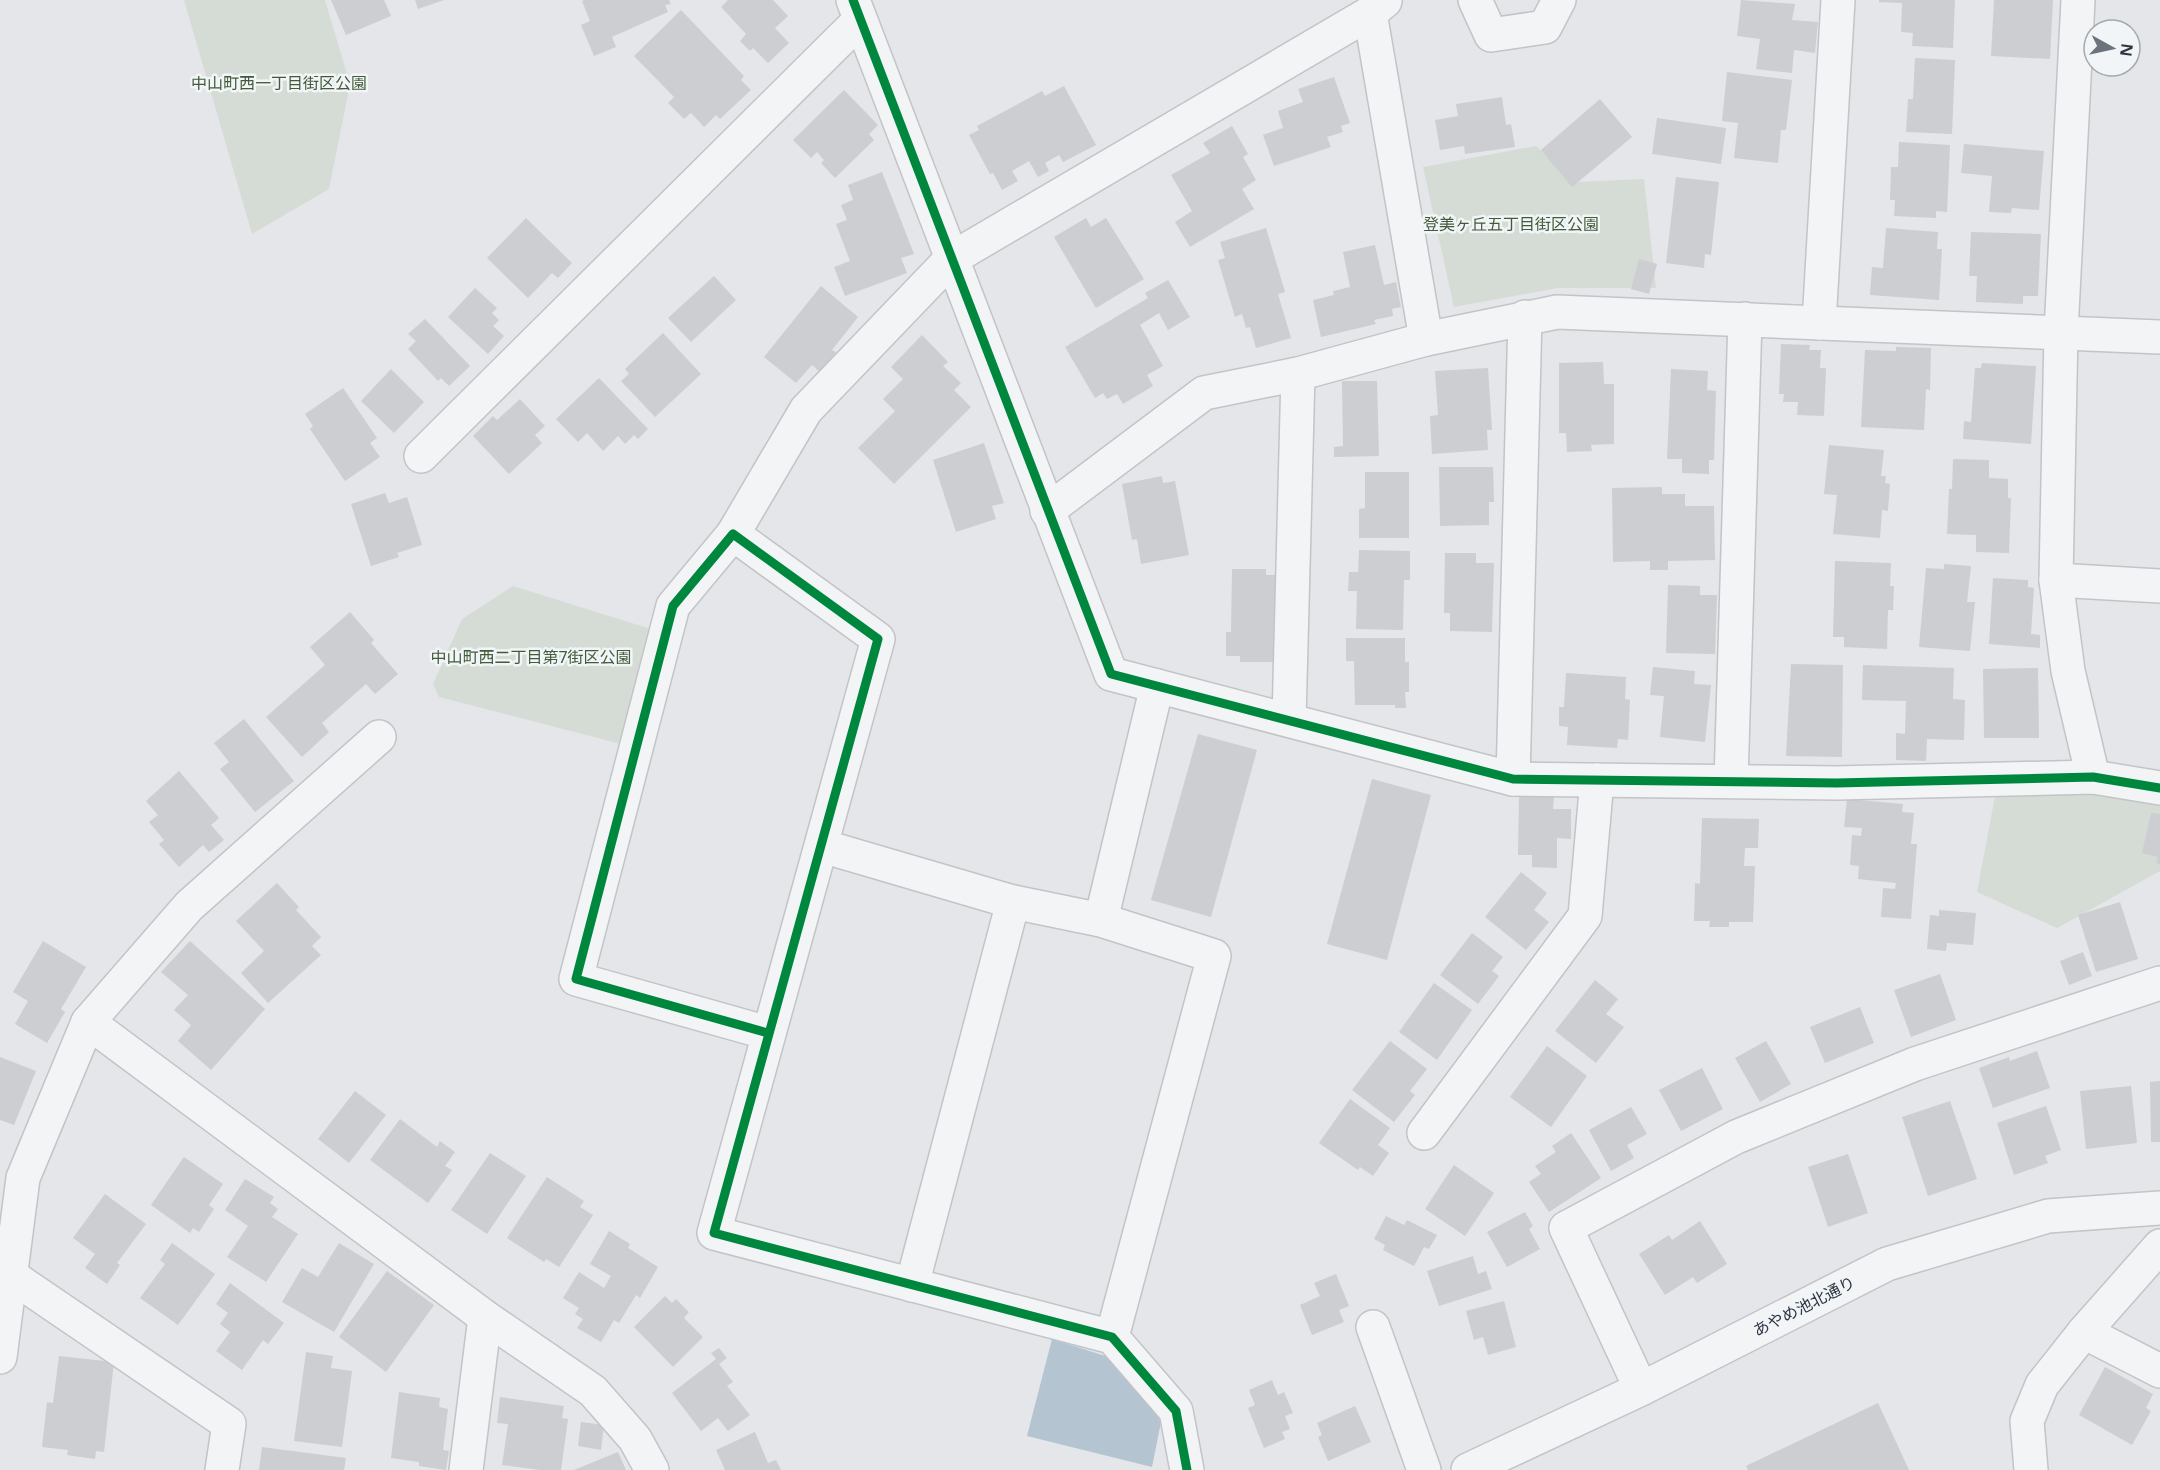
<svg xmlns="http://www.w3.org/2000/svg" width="2160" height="1470" viewBox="0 0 2160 1470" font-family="'Noto Sans','Noto Sans JP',sans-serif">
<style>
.green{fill:#d5dcd5}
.water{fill:#b4c4d1}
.building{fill:#ccced1}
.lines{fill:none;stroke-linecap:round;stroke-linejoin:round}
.minor-casing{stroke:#c2c4c7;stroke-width:36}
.minor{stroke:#f3f4f5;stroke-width:33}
.cycleway-casing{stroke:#f2f5f7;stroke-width:13}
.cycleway{stroke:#00873e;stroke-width:9}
.labels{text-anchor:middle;stroke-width:5;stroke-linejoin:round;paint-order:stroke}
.park-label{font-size:16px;fill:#425c3a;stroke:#f2f5f7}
.street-label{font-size:16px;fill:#2c3541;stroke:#f2f5f7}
</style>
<rect width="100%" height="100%" fill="#e4e6e9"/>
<g class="green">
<polygon points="184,0 325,0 350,84 329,189 252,234"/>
<polygon points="1536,146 1577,182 1644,179 1656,288 1558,288 1454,307 1423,167"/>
<polygon points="513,586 654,630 621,744 439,697 433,684 462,619"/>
<polygon points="1996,791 2160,794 2160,871 2057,928 1977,892"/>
</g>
<polygon class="water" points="1052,1339 1118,1360 1161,1422 1152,1467 1027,1436"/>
<g class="building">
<polygon points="331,0 384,0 391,16 346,35"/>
<polygon points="415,0 444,0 418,9"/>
<polygon points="584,0 669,0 671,4 665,5 668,12 612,37 616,47 594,56 581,25 590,21 582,1"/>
<polygon points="728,0 773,0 788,16 775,28 789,43 768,63 753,48 750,51 740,41 746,34 721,7"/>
<polygon points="1741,0 1795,4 1792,20 1818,22 1815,53 1794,50 1792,73 1756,69 1760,39 1737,36"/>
<polygon points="1879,0 1955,0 1953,48 1912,46 1913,33 1901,32 1902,3 1879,2"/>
<polygon points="1994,0 2053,0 2050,59 1991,56"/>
<polygon points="681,10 744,76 741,80 751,90 720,119 716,115 704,127 691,113 684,119 668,103 674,97 634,56"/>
<polygon points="1915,58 1955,60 1952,134 1906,132 1908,99 1913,99"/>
<polygon points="1727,72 1792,80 1786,130 1781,130 1778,163 1734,158 1738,123 1722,121"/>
<polygon points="1334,77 1350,123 1341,126 1343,132 1327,137 1331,147 1274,166 1263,135 1283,128 1278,111 1303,102 1298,89"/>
<polygon points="1064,86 1096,145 1063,162 1059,155 1045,163 1049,171 1038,177 1029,161 1012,171 1018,181 1002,190 993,173 990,174 969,135 979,130 977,126 1042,91 1045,96"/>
<polygon points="844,90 878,125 869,134 874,140 835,178 821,163 824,160 817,152 811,158 793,140"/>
<polygon points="1502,97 1506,125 1511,124 1515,147 1465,154 1464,146 1440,150 1435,120 1458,116 1456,104"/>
<polygon points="1600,99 1632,137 1572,187 1541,150"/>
<polygon points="1657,118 1726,128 1721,164 1652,154"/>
<polygon points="1232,126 1248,154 1243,157 1256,180 1242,189 1254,209 1190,247 1175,222 1192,211 1171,175 1210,153 1203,143"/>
<polygon points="1899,142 1950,145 1947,212 1936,211 1936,218 1894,216 1895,200 1890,200 1891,167 1898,167"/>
<polygon points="1964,144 2044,151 2039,210 2012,208 2011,213 1989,212 1992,176 1961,173"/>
<polygon points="882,172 914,254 901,258 907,273 845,296 834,267 850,261 836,224 847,220 841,205 853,200 848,185"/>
<polygon points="1676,177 1719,182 1711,255 1705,254 1704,268 1666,263"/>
<polygon points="526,218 572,263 558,278 552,273 528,298 487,258"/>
<polygon points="1086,218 1091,227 1106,218 1144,279 1096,308 1054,237"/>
<polygon points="1266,228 1285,292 1278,294 1291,338 1256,348 1250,327 1246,328 1242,314 1235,317 1218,260 1225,258 1220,242"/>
<polygon points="1886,228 1938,232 1937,249 1942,249 1939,300 1870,295 1872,267 1883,268"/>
<polygon points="1971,232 2041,234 2038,296 2023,296 2023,304 1976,302 1977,276 1969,276"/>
<polygon points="1375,245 1384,285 1396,282 1401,307 1392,309 1393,316 1374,320 1376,324 1321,337 1313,300 1334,295 1333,291 1350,287 1343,252"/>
<polygon points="1639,259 1657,264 1649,294 1631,289"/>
<polygon points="714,276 736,300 691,342 668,318"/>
<polygon points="1168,280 1190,317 1168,330 1159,313 1140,325 1163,366 1147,375 1153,386 1123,404 1117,394 1107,399 1103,393 1095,398 1065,347 1148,298 1145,293"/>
<polygon points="821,286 858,317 832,350 836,352 820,372 812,365 796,383 764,357"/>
<polygon points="475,288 497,308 492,313 499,320 493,326 504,336 488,354 448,317"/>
<polygon points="425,319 470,366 449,386 441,378 438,381 408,349 416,341 408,334"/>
<polygon points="663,333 701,374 655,417 621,381 629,374 625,369"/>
<polygon points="922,335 948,362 943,366 961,383 954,390 971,407 894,484 858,448 895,411 883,399 903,379 891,367"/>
<polygon points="1781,344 1810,345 1809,350 1821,350 1820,368 1826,368 1824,416 1797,415 1798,402 1783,402 1784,394 1779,394"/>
<polygon points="1896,347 1931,348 1930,390 1926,389 1924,430 1861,427 1865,350 1896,351"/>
<polygon points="1603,362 1604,384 1614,384 1614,444 1591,445 1592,451 1567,452 1566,433 1559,433 1559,363"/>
<polygon points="1982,363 2036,366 2031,444 1963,439 1964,421 1971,422 1975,368 1981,368"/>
<polygon points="1488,368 1492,430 1487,430 1488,450 1432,454 1430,416 1438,415 1435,371"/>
<polygon points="391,369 424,402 394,433 361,401"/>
<polygon points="1671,369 1708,371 1707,390 1716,391 1714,460 1709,460 1709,474 1682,473 1682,459 1667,459"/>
<polygon points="599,378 648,429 638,439 634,435 625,444 618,436 603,451 587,433 578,442 556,419"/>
<polygon points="1342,381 1377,381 1379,456 1334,457 1334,447 1343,446"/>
<polygon points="343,388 377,438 370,443 380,457 345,481 310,429 313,426 305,414"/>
<polygon points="520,399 545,426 535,435 542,443 509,474 473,436 493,416 497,420"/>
<polygon points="984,443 1004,503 992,506 996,519 956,532 933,460"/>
<polygon points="1829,445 1884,450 1881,476 1886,476 1885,483 1890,484 1888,511 1882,510 1880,538 1833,534 1837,495 1824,494"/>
<polygon points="1953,459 1989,460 1989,478 2008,479 2008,498 2011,498 2009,553 1976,552 1976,535 1947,534 1949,489 1952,489"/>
<polygon points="1439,467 1493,467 1494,502 1489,502 1489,525 1440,526"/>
<polygon points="1365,472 1409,472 1409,538 1359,538 1359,509 1365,508"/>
<polygon points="1162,476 1163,483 1175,481 1189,555 1141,564 1137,539 1132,540 1122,484"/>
<polygon points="1662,487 1662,494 1685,494 1685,506 1714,506 1715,560 1668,561 1668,570 1650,570 1650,561 1613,562 1612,488"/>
<polygon points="385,493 389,503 407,497 422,545 397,553 399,557 371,566 351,504"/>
<polygon points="1359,550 1410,551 1410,580 1404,580 1403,630 1356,629 1357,591 1348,591 1349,572 1358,572"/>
<polygon points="1445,553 1476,553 1476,563 1494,563 1492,632 1450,631 1450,613 1444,613"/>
<polygon points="1835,561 1891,563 1890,586 1894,586 1893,610 1888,610 1887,649 1844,647 1844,637 1833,637"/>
<polygon points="1944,564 1971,566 1967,602 1975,602 1970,651 1919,647 1926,568 1944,569"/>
<polygon points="1232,569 1266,569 1266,575 1278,575 1278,662 1240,662 1240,656 1226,656 1226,632 1231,632"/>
<polygon points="1993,578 2028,580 2028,587 2034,588 2031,634 2040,635 2040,648 1989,644"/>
<polygon points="1668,585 1700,586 1700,595 1717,595 1715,654 1666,653"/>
<polygon points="350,612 374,640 371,643 398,674 375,694 366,684 322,723 329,732 302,757 266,717 325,665 310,647"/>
<polygon points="1346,638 1405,638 1405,662 1409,662 1409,692 1405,692 1406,708 1395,708 1395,705 1355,705 1354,661 1346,661"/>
<polygon points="1791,664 1843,665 1842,757 1786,756"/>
<polygon points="1863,665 1954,668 1953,699 1965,700 1964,740 1927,739 1926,761 1896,760 1896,733 1905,734 1906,701 1862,700"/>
<polygon points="1653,667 1695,671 1694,684 1711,685 1705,742 1660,737 1664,696 1650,695"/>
<polygon points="2038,668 2039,738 1984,738 1983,669"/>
<polygon points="1566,673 1626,677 1625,699 1630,700 1628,740 1618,739 1617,748 1567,745 1568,727 1559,726 1559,707 1564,707"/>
<polygon points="244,719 294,781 255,812 220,769 229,762 214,743"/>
<polygon points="1198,734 1257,750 1211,917 1151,900"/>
<polygon points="179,771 219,818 211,825 224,840 209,852 203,845 179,867 159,844 164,840 149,822 158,815 146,801"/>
<polygon points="1372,779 1431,795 1387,960 1327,944"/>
<polygon points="1519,796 1554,797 1553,809 1571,809 1571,839 1557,838 1557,868 1532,867 1532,855 1518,855"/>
<polygon points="1847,799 1903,804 1902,812 1914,813 1911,844 1917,844 1911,919 1881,917 1883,888 1895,889 1896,883 1858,879 1859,866 1850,865 1852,835 1861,836 1862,828 1844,827"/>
<polygon points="2151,813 2160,814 2160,864 2156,863 2158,857 2142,853"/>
<polygon points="1702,818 1759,819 1758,848 1745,848 1744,866 1755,866 1753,922 1729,922 1729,927 1709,927 1710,921 1694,921 1695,883 1700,884"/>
<polygon points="1521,872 1547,893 1534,910 1549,922 1526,950 1485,917"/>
<polygon points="277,883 299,907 296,910 321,937 312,946 321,955 268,1003 241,973 264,951 236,921"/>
<polygon points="2120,902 2138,959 2096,972 2078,915"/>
<polygon points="1939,910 1976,913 1973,945 1947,943 1946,951 1927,949 1930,915 1939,916"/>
<polygon points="1472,933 1503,957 1492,971 1499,976 1478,1004 1440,975"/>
<polygon points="43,941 86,967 61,1009 65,1012 47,1043 15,1024 28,1001 13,992"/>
<polygon points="190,941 265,1009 211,1070 178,1041 191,1025 174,1010 188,995 161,972"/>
<polygon points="2083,952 2092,976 2069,985 2060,961"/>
<polygon points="1940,974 1956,1020 1911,1037 1894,990"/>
<polygon points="1595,980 1618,999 1606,1014 1624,1027 1596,1063 1555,1031"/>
<polygon points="1434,983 1472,1010 1437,1060 1399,1032"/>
<polygon points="1860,1007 1874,1043 1825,1063 1810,1027"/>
<polygon points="1390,1041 1427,1069 1410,1091 1415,1095 1394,1122 1352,1090"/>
<polygon points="1766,1041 1791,1084 1760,1102 1735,1058"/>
<polygon points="1547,1046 1587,1076 1551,1127 1510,1097"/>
<polygon points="2037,1051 2050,1088 1993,1108 1979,1068 2009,1057 2010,1061"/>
<polygon points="0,1057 36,1071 14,1125 0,1120"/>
<polygon points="1702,1068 1723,1109 1681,1131 1659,1090"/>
<polygon points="2160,1081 2160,1142 2151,1142 2150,1082"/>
<polygon points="2131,1086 2137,1143 2086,1149 2080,1091"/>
<polygon points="355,1091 386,1115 349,1163 318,1139"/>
<polygon points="1350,1099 1390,1128 1378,1145 1389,1153 1373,1176 1360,1167 1358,1170 1319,1143"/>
<polygon points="1950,1101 1977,1179 1928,1196 1902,1117"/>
<polygon points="2046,1106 2061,1150 2045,1156 2048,1163 2014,1175 1997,1123"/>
<polygon points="1631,1107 1647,1134 1627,1145 1634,1158 1611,1171 1589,1130"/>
<polygon points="400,1119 437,1147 440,1141 455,1152 445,1166 452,1170 428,1203 370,1160"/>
<polygon points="1571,1133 1601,1178 1549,1212 1529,1182 1541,1174 1535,1166 1556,1152 1552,1146"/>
<polygon points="490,1153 526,1176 487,1234 451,1210"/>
<polygon points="1848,1154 1868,1213 1828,1227 1808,1167"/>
<polygon points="184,1157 223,1184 209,1205 214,1209 199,1232 193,1228 190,1233 151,1205"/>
<polygon points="1454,1165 1494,1193 1465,1236 1425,1209"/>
<polygon points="547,1177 584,1201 580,1207 593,1215 559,1267 546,1259 544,1262 507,1238"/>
<polygon points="245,1179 274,1197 270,1203 278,1209 272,1217 298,1234 266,1282 227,1257 248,1226 225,1210"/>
<polygon points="105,1194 146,1224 117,1263 120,1265 107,1284 85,1268 95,1254 73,1238"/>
<polygon points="1525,1212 1533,1226 1529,1229 1540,1249 1507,1267 1487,1232"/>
<polygon points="1386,1216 1404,1225 1407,1220 1437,1235 1429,1249 1424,1247 1414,1266 1383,1250 1385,1245 1374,1239"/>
<polygon points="1700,1221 1727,1264 1697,1283 1693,1277 1665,1295 1639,1254 1669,1235 1672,1240"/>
<polygon points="609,1231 630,1244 628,1248 658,1267 640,1298 636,1295 619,1323 614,1320 601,1342 577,1328 583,1319 575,1314 579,1308 563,1298 579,1272 604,1288 611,1276 590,1264"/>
<polygon points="172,1243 215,1274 178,1325 140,1298 165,1264 160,1260"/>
<polygon points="339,1243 374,1264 334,1332 282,1302 302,1268 318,1277"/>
<polygon points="1473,1256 1478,1274 1486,1271 1492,1289 1439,1306 1427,1271"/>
<polygon points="387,1271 434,1305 386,1372 339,1337"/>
<polygon points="1336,1274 1349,1306 1339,1310 1344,1322 1312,1335 1300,1305 1320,1296 1314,1283"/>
<polygon points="230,1283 284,1323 268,1344 263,1340 242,1370 216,1351 230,1332 220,1324 228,1313 216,1304"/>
<polygon points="665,1296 672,1303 676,1299 689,1312 684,1318 703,1337 673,1367 634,1327"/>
<polygon points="1504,1301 1516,1347 1488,1355 1483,1337 1474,1340 1466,1311"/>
<polygon points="719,1348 727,1358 719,1364 733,1382 727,1386 750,1415 728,1431 718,1418 701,1431 672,1393 716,1359 711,1353"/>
<polygon points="306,1352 333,1356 331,1368 352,1371 342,1447 294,1441"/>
<polygon points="59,1356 114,1362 104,1452 96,1451 95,1459 67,1455 68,1450 42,1447 47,1402 53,1403"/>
<polygon points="2105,1367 2153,1394 2146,1408 2151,1411 2132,1445 2079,1415"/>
<polygon points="1272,1380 1278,1395 1284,1392 1293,1413 1285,1416 1290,1429 1282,1432 1285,1439 1264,1448 1248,1408 1255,1405 1249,1390"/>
<polygon points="399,1392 440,1398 439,1407 448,1409 443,1450 449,1451 446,1470 419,1466 419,1462 391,1458"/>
<polygon points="500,1397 564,1406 562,1418 568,1419 561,1470 540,1470 502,1465 508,1424 497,1423"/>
<polygon points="1878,1403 1909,1470 1748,1470 1746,1466"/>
<polygon points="1355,1406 1371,1442 1328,1461 1318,1437 1322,1435 1317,1423"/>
<polygon points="581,1422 604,1425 601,1450 578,1446"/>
<polygon points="755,1432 768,1463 776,1460 781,1470 725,1470 716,1450"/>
<polygon points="262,1447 346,1458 344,1470 259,1470"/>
<polygon points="618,1452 626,1470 574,1470"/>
</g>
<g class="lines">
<g class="minor-casing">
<g id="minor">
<polyline points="853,0 1111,674 1513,779 1836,783 2093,777 2160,788"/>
<polyline points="1475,0 1491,35 1545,27 1559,0"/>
<polyline points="2078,0 2061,332 2056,580 2068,671 2093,777"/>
<polyline points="1385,1 1370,13 1426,339"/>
<polyline points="1819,323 1838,0"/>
<polyline points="421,456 860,20"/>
<polyline points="1047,511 1204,393 1298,374 1426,339 1557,312 2160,337"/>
<polyline points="733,534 806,410 951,259 1370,13"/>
<polyline points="2056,580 2160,586"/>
<polyline points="1289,720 1298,374"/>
<polyline points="1513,779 1525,317"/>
<polyline points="1731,781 1745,319"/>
<polyline points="822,846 1013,902 1101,920 1214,956 1112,1337"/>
<polyline points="1101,920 1157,686"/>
<polyline points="88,1022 485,1317 593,1391 635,1439 652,1470"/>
<polyline points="768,1033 576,979 673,606 733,534 878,639 714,1233 1112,1337 1176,1411 1187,1470"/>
<polyline points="1424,1133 1585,916 1597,780"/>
<polyline points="10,1275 229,1424 222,1470"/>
<polyline points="912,1285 1013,902"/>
<polyline points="1373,1327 1424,1470"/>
<polyline points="2084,1332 2160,1371"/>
<polyline points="0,1357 23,1178 88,1022 189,906 379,737"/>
<polyline points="1641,1389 1566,1228 1736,1137 1915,1064 2160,983"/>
<polyline points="466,1470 485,1317"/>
<polyline points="1468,1470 1641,1389 1887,1264 2048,1216 2160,1208"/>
<polyline points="2031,1470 2027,1421 2042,1385 2084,1332 2160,1246"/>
</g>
</g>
<use href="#minor" class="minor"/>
<g class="cycleway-casing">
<g id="cycleway">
<polyline points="853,0 1111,674 1513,779 1836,783 2093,777 2160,788"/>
<polyline points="768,1033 576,979 673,606 733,534 878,639 714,1233 1112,1337 1176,1411 1187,1470"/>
</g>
</g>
<use href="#cycleway" class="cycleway"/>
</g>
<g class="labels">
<g class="park-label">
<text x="279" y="89">中山町西一丁目街区公園</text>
<text x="1511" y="230">登美ヶ丘五丁目街区公園</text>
<text x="531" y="663">中山町西二丁目第7街区公園</text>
</g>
<g class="street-label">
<text transform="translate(1804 1306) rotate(-27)" y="6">あやめ池北通り</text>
</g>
</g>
<g transform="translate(2112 48) rotate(98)"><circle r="28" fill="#f2f5f7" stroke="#a3a8ae" stroke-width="1.5"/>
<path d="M0-4.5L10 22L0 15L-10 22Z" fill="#6c737c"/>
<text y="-9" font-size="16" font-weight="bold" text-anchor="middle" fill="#2c3541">N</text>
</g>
</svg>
